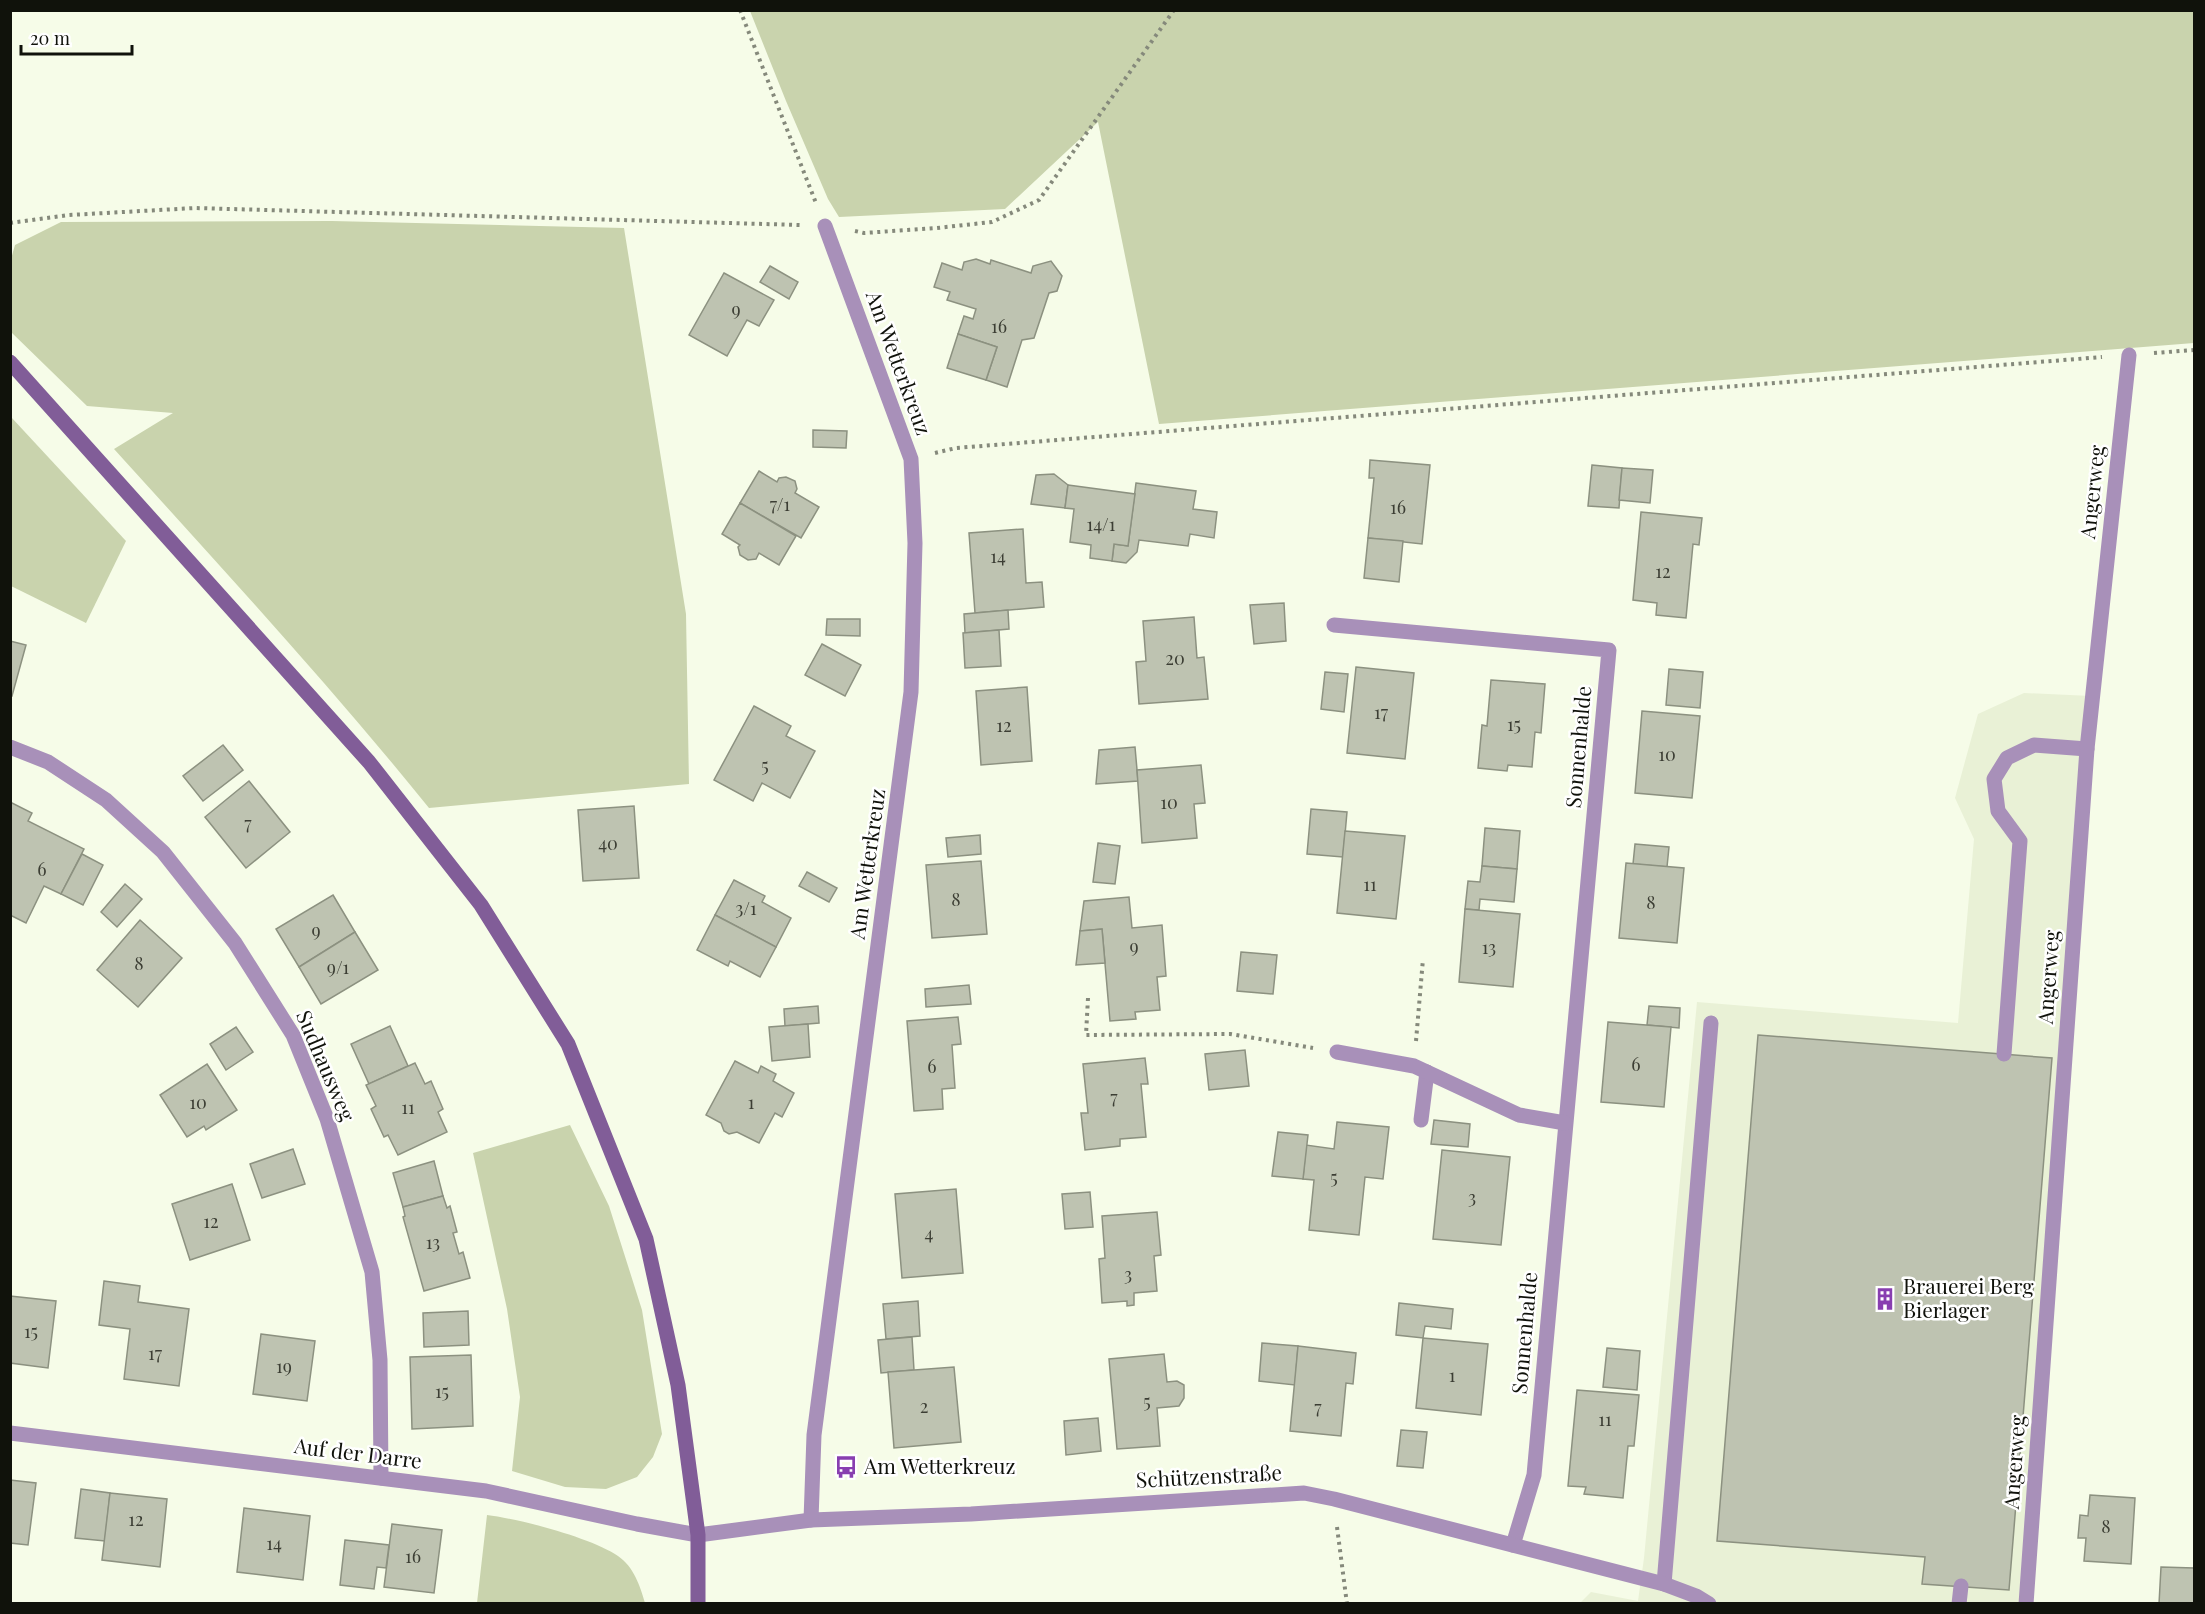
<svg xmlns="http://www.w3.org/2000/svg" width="2205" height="1614" viewBox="0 0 2205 1614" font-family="'Playfair Display',serif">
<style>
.built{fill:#e9f1d6}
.green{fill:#c9d3ad}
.building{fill:#bec3b1;stroke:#8c9180;stroke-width:1.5}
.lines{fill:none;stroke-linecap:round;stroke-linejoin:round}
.path{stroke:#85897b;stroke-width:4;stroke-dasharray:3 4.5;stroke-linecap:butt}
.lane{stroke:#a890b9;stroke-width:15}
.street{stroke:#a890b9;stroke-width:15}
.secondary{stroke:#815d98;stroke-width:15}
.labels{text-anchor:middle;stroke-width:5;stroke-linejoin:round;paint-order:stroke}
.number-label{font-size:18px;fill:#3c3e34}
.street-label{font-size:21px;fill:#10120b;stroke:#fff}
.poi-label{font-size:21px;fill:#10120b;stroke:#fff;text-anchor:start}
</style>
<rect width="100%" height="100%" fill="#f6fce8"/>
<polygon class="built" points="2024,693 2091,696 2020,1603 1579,1604 1591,1592 1638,1601 1644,1558 1697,1002 1958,1023 1974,839 1955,798 1978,714"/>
<g class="green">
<polygon points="750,11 2194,11 2194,343 1159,424 1098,122 1005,209 839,217 828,199 786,101"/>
<path d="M332,221L624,228L686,614L689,784L429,808C329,684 221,567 114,449L173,413L87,406L11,332V259L15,245L61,222Z"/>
<polygon points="11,417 126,541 86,623 11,586"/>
<polygon points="570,1125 609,1206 642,1310 662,1434 653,1457 637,1477 606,1489 565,1487 512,1471 520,1397 507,1309 473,1153"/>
<path d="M487,1515C520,1519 592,1538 618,1556C634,1567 640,1586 645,1603H477Z"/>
</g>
<g class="building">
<polygon points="976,259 990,264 991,260 1031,273 1033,266 1051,261 1062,276 1057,291 1049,293 1034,338 1022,340 1007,387 986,380 997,347 958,334 964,316 973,319 976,309 947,300 950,292 934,287 942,263 962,270 964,262"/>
<polygon points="770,266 798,282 789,299 760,282"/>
<polygon points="724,273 774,300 759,326 747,320 727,356 689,335"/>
<polygon points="958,334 997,347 986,380 947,368"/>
<polygon points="813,430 847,431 846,448 813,447"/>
<polygon points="1370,460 1430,465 1422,544 1368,538 1374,478 1369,478"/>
<polygon points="1592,465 1622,468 1619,508 1588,506"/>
<polygon points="1622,468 1653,470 1650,503 1619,500"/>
<polygon points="759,471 777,482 779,478 786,477 795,481 797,489 795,493 819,507 801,538 740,503"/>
<polygon points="1054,474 1068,485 1065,508 1031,504 1036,475"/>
<polygon points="1136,483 1196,491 1193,509 1217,512 1214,538 1190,534 1188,546 1139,540 1137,552 1126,563 1112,561 1114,544 1128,546"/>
<polygon points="1068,485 1135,494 1128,546 1114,544 1112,561 1090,558 1091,545 1070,542 1074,509 1065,508"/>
<polygon points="740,503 796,536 779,565 759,553 756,559 748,560 740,555 738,547 740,545 722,534"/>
<polygon points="1641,512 1702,518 1699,545 1693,544 1686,618 1656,615 1657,603 1633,600"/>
<polygon points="1023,529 1026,583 1042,582 1044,607 975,613 969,533"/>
<polygon points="1368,538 1403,541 1399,582 1364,578"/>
<polygon points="1284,603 1286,641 1254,644 1250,605"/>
<polygon points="1008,610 1009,629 965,633 964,614"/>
<polygon points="1194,617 1197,658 1204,657 1208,699 1139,704 1136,662 1146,661 1143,621"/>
<polygon points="827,619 860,619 860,636 826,635"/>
<polygon points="999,630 1001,666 965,668 963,633"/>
<polygon points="10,641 26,645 12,696 10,695"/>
<polygon points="822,644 861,665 845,696 805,675"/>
<polygon points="1356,667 1414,673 1405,759 1347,753"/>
<polygon points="1669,669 1703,672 1700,708 1666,705"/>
<polygon points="1325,672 1348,674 1344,712 1321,709"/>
<polygon points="1491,680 1545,684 1541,733 1535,732 1532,767 1508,765 1507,771 1478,768 1482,725 1487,726"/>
<polygon points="1027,687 1032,761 981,765 976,691"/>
<polygon points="754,706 791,726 786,736 815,751 790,798 762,783 753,801 714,780"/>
<polygon points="1642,711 1700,716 1692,798 1635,793"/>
<polygon points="223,745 243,770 203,801 183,776"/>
<polygon points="1135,747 1138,781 1096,784 1099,750"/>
<polygon points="1201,765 1205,803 1194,804 1197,838 1142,843 1137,770"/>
<polygon points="249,781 290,832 246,868 205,817"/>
<polygon points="10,802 32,813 28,821 84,849 61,894 44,886 26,923 10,915"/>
<polygon points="634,806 639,878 583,881 578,810"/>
<polygon points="1311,809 1347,812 1343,857 1307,854"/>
<polygon points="1485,828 1520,831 1517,869 1482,866"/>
<polygon points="1345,831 1405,836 1396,919 1337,913"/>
<polygon points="980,835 981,854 948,857 946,838"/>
<polygon points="1098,843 1120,846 1115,884 1093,882"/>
<polygon points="1635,844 1669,847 1667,867 1633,864"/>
<polygon points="82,854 103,865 83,905 61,894"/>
<polygon points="981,861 987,934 932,938 926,865"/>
<polygon points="1626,863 1684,868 1677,943 1619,938"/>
<polygon points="1482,866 1517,869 1514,902 1480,899 1479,910 1465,909 1468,881 1480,882"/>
<polygon points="807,872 837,888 829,902 799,886"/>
<polygon points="734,880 765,896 762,902 791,918 776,947 715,915"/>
<polygon points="125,884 142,899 117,927 101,912"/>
<polygon points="333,895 355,932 299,967 276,929"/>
<polygon points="1129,897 1132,928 1162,925 1166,976 1157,977 1160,1010 1135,1012 1136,1019 1110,1021 1102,929 1080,931 1084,901"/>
<polygon points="1465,909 1520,914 1513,987 1459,982"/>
<polygon points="715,915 776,947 760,977 730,961 728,966 697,950"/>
<polygon points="140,920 182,958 138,1007 97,970"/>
<polygon points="1102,929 1105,963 1076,965 1080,931"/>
<polygon points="355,932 378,970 321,1004 299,967"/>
<polygon points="1241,952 1277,955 1273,994 1237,991"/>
<polygon points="969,985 971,1004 926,1007 925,989"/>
<polygon points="818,1006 819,1023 785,1026 784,1009"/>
<polygon points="1649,1006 1680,1008 1679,1028 1647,1025"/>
<polygon points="958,1017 961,1044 952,1045 955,1088 942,1089 943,1109 914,1111 907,1021"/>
<polygon points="1608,1022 1671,1027 1664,1107 1601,1102"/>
<polygon points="808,1024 810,1057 772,1061 769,1027"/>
<polygon points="390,1026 408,1066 369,1084 351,1044"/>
<polygon points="236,1027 253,1052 226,1070 210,1044"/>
<polygon points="1758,1035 2052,1058 2009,1590 1922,1584 1925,1557 1717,1541"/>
<polygon points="1245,1050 1249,1086 1209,1090 1205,1054"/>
<polygon points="1145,1058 1148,1084 1141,1084 1146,1137 1120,1139 1120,1146 1085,1150 1081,1113 1088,1113 1083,1064"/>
<polygon points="735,1061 758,1073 761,1066 776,1074 773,1081 794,1093 782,1117 775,1113 759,1143 737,1132 729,1134 724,1131 721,1123 706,1115"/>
<polygon points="415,1063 425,1084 431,1081 443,1109 438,1112 447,1132 398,1155 388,1135 384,1137 371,1109 376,1106 366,1085"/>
<polygon points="207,1064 237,1110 206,1130 204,1126 187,1137 160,1095"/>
<polygon points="1434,1120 1470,1124 1468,1147 1431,1144"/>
<polygon points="1337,1122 1389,1127 1383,1179 1365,1177 1359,1235 1309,1230 1314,1180 1303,1179 1306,1145 1334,1149"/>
<polygon points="1278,1132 1308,1135 1303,1179 1272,1176"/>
<polygon points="293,1149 305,1184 262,1198 250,1164"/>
<polygon points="1442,1150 1510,1157 1501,1245 1433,1239"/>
<polygon points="434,1161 443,1196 403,1207 393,1173"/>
<polygon points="232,1184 250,1240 190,1260 172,1204"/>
<polygon points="956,1189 963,1273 902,1278 895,1194"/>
<polygon points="1090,1192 1093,1227 1065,1229 1062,1194"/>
<polygon points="443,1196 447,1208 450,1206 457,1232 453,1233 459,1254 463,1252 470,1278 424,1291 403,1217 405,1216 403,1207"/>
<polygon points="1157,1212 1161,1255 1154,1256 1157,1291 1134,1293 1134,1305 1127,1306 1127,1301 1102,1303 1099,1259 1105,1258 1102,1216"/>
<polygon points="104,1281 140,1286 138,1302 189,1309 179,1386 124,1379 130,1329 99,1325"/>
<polygon points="10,1296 56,1301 48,1368 10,1363"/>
<polygon points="918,1301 920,1336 886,1339 883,1304"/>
<polygon points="1399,1303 1453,1309 1451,1329 1425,1326 1423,1338 1396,1335"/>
<polygon points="468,1311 469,1345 424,1347 423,1313"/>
<polygon points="261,1334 315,1341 307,1401 253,1394"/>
<polygon points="912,1337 914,1370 881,1373 878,1340"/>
<polygon points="1423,1338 1488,1344 1481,1415 1416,1408"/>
<polygon points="1262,1343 1298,1346 1295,1385 1259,1381"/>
<polygon points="1298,1346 1356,1353 1353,1384 1346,1383 1341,1436 1290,1431"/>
<polygon points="1607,1348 1640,1351 1637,1390 1603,1387"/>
<polygon points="1164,1354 1167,1382 1177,1381 1184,1385 1184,1398 1179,1406 1157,1408 1160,1446 1117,1449 1109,1359"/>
<polygon points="471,1355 473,1426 412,1429 410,1357"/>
<polygon points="954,1367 961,1442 894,1448 888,1372"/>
<polygon points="1577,1390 1639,1395 1634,1446 1628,1446 1623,1498 1584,1494 1586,1487 1568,1486"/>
<polygon points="1098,1418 1101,1451 1066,1455 1064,1421"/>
<polygon points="1401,1430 1427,1432 1423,1468 1397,1466"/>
<polygon points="10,1480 36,1483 28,1545 10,1543"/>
<polygon points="81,1489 110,1493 105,1541 75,1538"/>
<polygon points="110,1493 167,1499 160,1567 102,1560"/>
<polygon points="2090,1495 2135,1498 2131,1564 2084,1561 2086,1538 2078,1538 2080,1515 2088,1516"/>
<polygon points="244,1508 310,1516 303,1580 237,1572"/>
<polygon points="392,1524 442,1530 434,1593 384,1587"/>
<polygon points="345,1540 389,1545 386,1568 377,1567 374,1589 340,1585"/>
<polygon points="2161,1567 2194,1568 2194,1604 2159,1604"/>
</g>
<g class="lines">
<g class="path">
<polyline points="740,10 816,203"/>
<polyline points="10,223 69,215 195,208 800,225"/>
<polyline points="855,231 864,233 937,228 992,222 1039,200 1174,10"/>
<polyline points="2154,353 2194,350"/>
<polyline points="935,453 956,448 2102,357"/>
<polyline points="1088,998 1086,1035 1230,1034 1313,1048"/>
<polyline points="1416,1041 1423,959"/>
<polyline points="1337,1527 1347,1604"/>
</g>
<g class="lane">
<polyline points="2004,1054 2020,841 1998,811 1994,779 2007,758 2034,745 2087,749"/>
<polyline points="1421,1120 1427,1072"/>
<polyline points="1664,1584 1711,1023"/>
<polyline points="1959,1604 1961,1586"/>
</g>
<g class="street">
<polyline points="1334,625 1609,650 1534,1475 1513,1545"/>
<polyline points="10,747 48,762 106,800 163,852 235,943 293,1035 327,1119 372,1272 380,1360 381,1478"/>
<polyline points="1337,1052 1414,1066 1519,1115 1565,1123"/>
<polyline points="10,1433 486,1491 637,1524 698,1535 811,1520 971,1514 1304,1493 1334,1499 1664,1584 1696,1596 1709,1604"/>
<polyline points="811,1520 814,1435 911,692 915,543 911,459 825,226"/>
<polyline points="2026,1604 2087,749 2129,355"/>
</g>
<polyline class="secondary" points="10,362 369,762 481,905 568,1044 646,1239 678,1385 698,1535 698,1604"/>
</g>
<defs>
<g id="building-bare" transform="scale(1.8)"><path d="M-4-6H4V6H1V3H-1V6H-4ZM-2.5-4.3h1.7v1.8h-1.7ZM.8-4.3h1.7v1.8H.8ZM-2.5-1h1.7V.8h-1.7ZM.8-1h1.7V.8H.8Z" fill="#883eb0" stroke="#fff" stroke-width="2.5" paint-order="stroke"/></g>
<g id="bus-bare" transform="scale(1.8)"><path d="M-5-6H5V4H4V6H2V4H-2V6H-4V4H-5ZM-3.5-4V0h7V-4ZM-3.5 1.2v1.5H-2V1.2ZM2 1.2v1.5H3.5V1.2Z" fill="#883eb0" stroke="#fff" stroke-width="2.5" paint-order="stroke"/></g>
</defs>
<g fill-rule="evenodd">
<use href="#building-bare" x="1885" y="1299"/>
<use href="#bus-bare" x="846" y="1467"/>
</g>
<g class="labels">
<g class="number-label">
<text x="736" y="316">9</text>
<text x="999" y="333">16</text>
<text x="780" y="511">7/1</text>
<text x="1398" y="514">16</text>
<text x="1101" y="531">14/1</text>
<text x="998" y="563">14</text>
<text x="1663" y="578">12</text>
<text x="1175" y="665">20</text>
<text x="1381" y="719">17</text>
<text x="1514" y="731">15</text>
<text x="1004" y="732">12</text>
<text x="1667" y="761">10</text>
<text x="765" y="772">5</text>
<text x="1169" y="809">10</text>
<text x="248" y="830">7</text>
<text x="608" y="850">40</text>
<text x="42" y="876">6</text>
<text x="1370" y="891">11</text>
<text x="956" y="906">8</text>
<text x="1651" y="909">8</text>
<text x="746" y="915">3/1</text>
<text x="316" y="937">9</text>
<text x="1134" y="953">9</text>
<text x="1489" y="954">13</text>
<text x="139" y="970">8</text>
<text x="338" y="974">9/1</text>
<text x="1636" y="1071">6</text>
<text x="932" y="1073">6</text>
<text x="1114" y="1104">7</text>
<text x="198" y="1109">10</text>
<text x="751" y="1109">1</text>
<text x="408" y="1114">11</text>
<text x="1334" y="1184">5</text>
<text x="1472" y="1204">3</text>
<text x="211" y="1228">12</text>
<text x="929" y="1240">4</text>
<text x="433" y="1249">13</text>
<text x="1128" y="1281">3</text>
<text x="31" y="1338">15</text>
<text x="155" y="1360">17</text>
<text x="284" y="1373">19</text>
<text x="1452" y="1382">1</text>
<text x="442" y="1398">15</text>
<text x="1147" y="1408">5</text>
<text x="924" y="1413">2</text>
<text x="1318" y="1414">7</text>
<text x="1605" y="1426">11</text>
<text x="136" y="1526">12</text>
<text x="2106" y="1533">8</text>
<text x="274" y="1550">14</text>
<text x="413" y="1563">16</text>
</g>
<g class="street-label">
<text transform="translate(898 363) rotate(70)" y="7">Am Wetterkreuz</text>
<text transform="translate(2093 492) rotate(-84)" y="7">Angerweg</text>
<text transform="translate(1579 747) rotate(-85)" y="7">Sonnenhalde</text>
<text transform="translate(868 864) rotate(-82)" y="7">Am Wetterkreuz</text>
<text transform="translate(2049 977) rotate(-86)" y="7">Angerweg</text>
<text transform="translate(325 1066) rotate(67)" y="7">Sudhausweg</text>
<text transform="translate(1525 1333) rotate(-85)" y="7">Sonnenhalde</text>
<text transform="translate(358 1454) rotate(7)" y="7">Auf der Darre</text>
<text transform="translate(2015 1462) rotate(-86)" y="7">Angerweg</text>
<text transform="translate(1209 1477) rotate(-3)" y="7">Schützenstraße</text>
</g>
<g class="poi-label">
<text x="1903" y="1294">Brauerei Berg<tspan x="1903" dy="24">Bierlager</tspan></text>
<text x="864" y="1474">Am Wetterkreuz</text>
</g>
</g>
<rect width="2205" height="1614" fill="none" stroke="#10120b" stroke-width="24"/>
<path d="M21 45v9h111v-9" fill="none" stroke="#10120b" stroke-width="3"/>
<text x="30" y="45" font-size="18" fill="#10120b" stroke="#ffffff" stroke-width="4.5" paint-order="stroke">20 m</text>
</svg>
